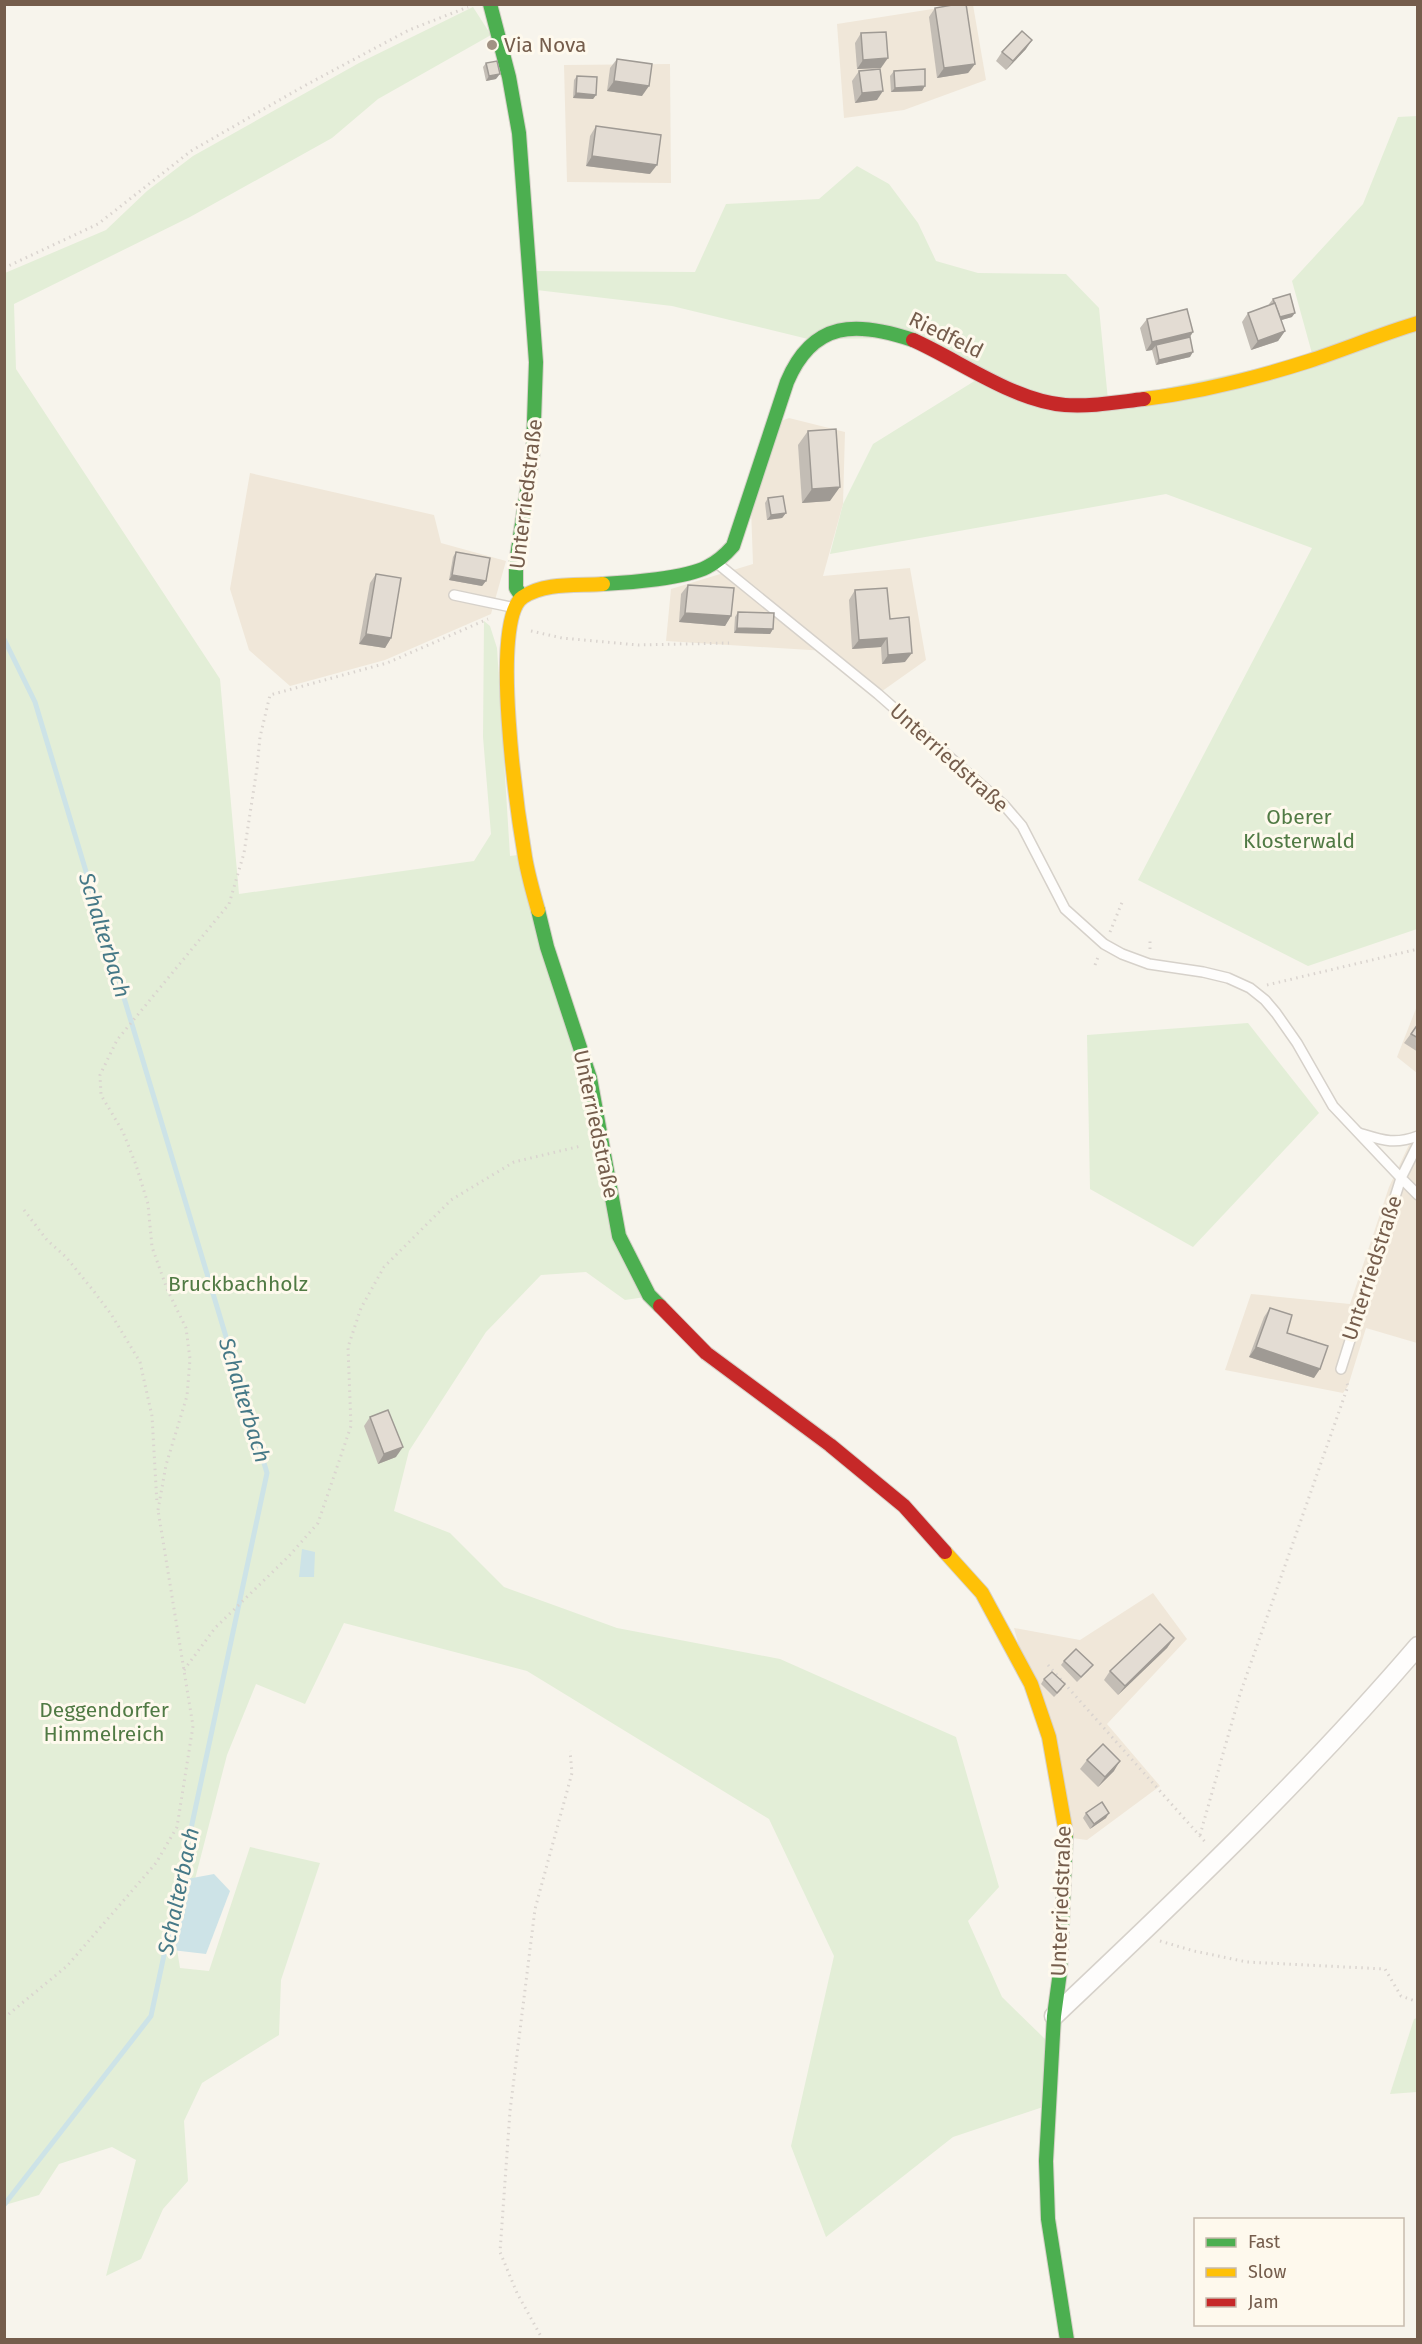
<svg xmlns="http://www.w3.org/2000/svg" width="1422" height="2344" viewBox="0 0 1422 2344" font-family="'Fira Sans',sans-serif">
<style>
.residential{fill:#f0e7d9}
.green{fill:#e3eed7}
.water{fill:#cde3e7}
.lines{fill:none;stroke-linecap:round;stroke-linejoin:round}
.stream{stroke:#cde3e7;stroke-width:5}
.lane-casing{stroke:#d6d1ca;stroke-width:12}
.street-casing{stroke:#d6d1ca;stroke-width:21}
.fast-casing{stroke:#d7d1c9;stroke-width:16}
.slow-casing{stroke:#d7d1c9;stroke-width:16}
.jam-casing{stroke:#d7d1c9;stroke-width:16}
.path{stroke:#dad4cf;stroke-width:3;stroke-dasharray:1.5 4.5;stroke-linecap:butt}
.lane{stroke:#fefdfc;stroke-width:9}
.street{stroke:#fefdfc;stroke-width:18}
.fast{stroke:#4caf50;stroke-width:14}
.slow{stroke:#ffc107;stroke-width:14}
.jam{stroke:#c62828;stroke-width:14}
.wall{fill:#c3bdb5}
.shaded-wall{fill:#9f9a94}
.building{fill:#e3dcd3;stroke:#9f9a94;stroke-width:1.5}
.poi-dot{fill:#a29284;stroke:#fef9ed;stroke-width:2}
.labels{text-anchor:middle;stroke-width:6;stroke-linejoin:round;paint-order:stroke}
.poi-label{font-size:21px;fill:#755d4c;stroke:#fef9ed;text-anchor:start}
.street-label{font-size:21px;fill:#755d4c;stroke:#fef9ed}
.park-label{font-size:21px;fill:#507a44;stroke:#fef9ed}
.water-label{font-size:22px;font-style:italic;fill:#467987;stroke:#fef9ed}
</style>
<rect width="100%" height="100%" fill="#f7f4ec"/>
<g class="residential">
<polygon points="958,5 973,5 986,80 904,110 844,118 837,24"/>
<polygon points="670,64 671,183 567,182 564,65"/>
<polygon points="789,418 845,432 843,504 823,576 910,568 926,660 878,694 826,651 666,641 671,589 753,564 750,480 768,426"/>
<polygon points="250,473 434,515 441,543 506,561 491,614 385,660 290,686 249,650 230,589"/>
<polygon points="1417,1006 1417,1073 1397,1057"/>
<polygon points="1417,1128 1417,1343 1366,1328 1348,1386 1343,1393 1225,1370 1251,1294 1350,1304 1389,1187"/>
<polygon points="1153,1593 1187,1639 1107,1724 1160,1786 1087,1840 1072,1838 1014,1628 1080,1640"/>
</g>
<g class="green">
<polygon points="473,7 491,35 378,99 332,138 190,217 14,304 16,369 220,679 239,894 474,861 491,834 483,737 484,621 490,626 497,648 510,856 518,855 645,1297 625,1300 586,1272 541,1275 486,1332 409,1451 394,1511 450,1533 504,1587 617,1628 780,1659 956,1737 999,1887 968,1921 1002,1997 1045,2039 1043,2107 953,2137 826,2237 791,2146 834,1956 769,1819 527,1671 344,1623 305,1704 256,1684 227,1755 177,1949 180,1968 209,1971 250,1847 320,1863 281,1980 279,2035 202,2083 184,2121 188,2181 163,2209 141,2259 106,2276 136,2160 112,2147 59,2164 39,2195 5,2205 5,273 106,230 147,191 193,156 359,63"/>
<polygon points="1417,116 1417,929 1308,966 1138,880 1312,548 1166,494 830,554 843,504 873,444 989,372 914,338 808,339 672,306 528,289 527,271 695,272 726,204 819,199 857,166 889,184 918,223 936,261 978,273 1066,274 1099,308 1108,400 1313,357 1292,281 1363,204 1398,117"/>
<polygon points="1248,1023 1319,1113 1193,1247 1090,1189 1087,1035"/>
<polygon points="1417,2018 1417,2092 1390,2094 1414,2019"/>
</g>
<g class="water">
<polygon points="302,1549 315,1552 314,1577 299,1577"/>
<polygon points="214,1874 230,1891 206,1954 172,1950 170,1936 187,1879"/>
</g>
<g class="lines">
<polyline class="stream" points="4,639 35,702 267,1473 151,2016 4,2205"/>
<g class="lane-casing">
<g id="lane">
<polyline points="718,564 878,694 1004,805 1022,826 1065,909 1104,944 1122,954 1149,964 1203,972 1228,978 1250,988 1265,1000 1276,1013 1297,1043 1333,1106 1401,1178 1341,1369"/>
<polyline points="454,595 511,607"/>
<path d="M1359,1133C1382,1140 1394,1145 1418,1136"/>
<polyline points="1418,1144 1401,1178 1418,1195"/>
</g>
</g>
<g class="street-casing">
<path id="street" d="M1054,2016C1179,1898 1305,1778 1418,1646"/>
</g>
<g class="fast-casing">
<g id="fast">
<polyline points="490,4 509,77 519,133 536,362 533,451 516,563 516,588 522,597"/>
<path d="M603,584C629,583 686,578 707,567C717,562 726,554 733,546L787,382C813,320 857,321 913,340"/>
<polyline points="538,910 547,947 590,1078 619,1236 649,1295 660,1306"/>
<polyline points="1066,1833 1060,1972 1054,2016 1046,2161 1048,2219 1067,2340"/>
</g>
</g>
<g class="slow-casing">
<g id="slow">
<path d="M1144,399C1200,392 1256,378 1309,361C1346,349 1381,334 1418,323"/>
<path d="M538,910C533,892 528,875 525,857C518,816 489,619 523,597C545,582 578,586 603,584"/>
<polyline points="945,1552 982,1593 1031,1684 1049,1737 1066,1833"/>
</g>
</g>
<g class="jam-casing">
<g id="jam">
<path d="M913,340C960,361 1014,401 1065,405C1091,407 1118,402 1144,399"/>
<polyline points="660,1306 706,1353 830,1445 904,1506 945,1552"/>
</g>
</g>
<g class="path">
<polyline points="4,268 98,224 191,151 304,86 409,30 468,7"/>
<polyline points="531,631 562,638 638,645 729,643"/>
<polyline points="1110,932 1123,900"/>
<polyline points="1150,949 1150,939"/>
<polyline points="1095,965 1098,957"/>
<polyline points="1267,985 1418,949"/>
<polyline points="24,1210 47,1240 66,1257 92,1289 111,1314 140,1362 152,1416 157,1504"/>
<polyline points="1298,1337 1318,1343"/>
<polyline points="158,1510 166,1465 187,1396 190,1359 186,1328 167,1289 152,1247 148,1204 136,1165 123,1132 101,1095 100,1075 117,1040 229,904 244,853 257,768 260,737 270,695 387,663 488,619"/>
<polyline points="1048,1665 1207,1844"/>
<polyline points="184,1670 215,1628 289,1556 318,1523 351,1426 348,1347 361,1308 384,1267 451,1200 514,1162 581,1146"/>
<polyline points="1200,1835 1240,1694 1348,1386 1346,1381"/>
<polyline points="1160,1941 1194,1951 1247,1962 1385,1969 1401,1996 1418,2002"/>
<polyline points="4,2018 67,1966 156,1863 177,1827 193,1726 158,1510"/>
<polyline points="543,2340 517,2293 500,2252 510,2111 535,1909 572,1773 570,1751"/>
</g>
<use href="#lane" class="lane"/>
<use href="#street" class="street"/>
<use href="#fast" class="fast"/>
<use href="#slow" class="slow"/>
<use href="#jam" class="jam"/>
</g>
<g class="wall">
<polygon points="935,8 975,64 968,73 937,78 929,17"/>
<polygon points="861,33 881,68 857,69 855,43"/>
<polygon points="1026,49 1006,70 996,61 1002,52"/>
<polygon points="617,59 642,96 607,91 610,68"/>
<polygon points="486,63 496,79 486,81 483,67"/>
<polygon points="859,71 877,100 855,103 852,81"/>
<polygon points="894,71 922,91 891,92 890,76"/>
<polygon points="577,76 596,95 593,99 573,98 574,80"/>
<polygon points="596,126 650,174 586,166 590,136"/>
<polygon points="1273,299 1292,317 1281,320 1285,331 1278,341 1251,350 1242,322 1248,313 1270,305 1269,304"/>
<polygon points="1147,319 1193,332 1190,337 1190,357 1156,365 1152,350 1146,351 1140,328"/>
<polygon points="808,431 830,501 802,503 798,445"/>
<polygon points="768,498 786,513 782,518 767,520 765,503"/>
<polygon points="456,552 486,581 482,586 449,580 453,557"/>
<polygon points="376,574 391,638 385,648 359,644 370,583"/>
<polygon points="688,585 731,616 725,626 679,622 681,594"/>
<polygon points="855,590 890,619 905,662 882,664 881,647 852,649 849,600"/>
<polygon points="738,612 773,629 770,634 734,633 735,617"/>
<polygon points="1418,1024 1418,1052 1404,1043"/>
<polygon points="1270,1308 1287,1333 1314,1378 1249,1357 1264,1317"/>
<polygon points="370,1417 396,1457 378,1464 364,1426"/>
<polygon points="1174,1638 1167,1648 1118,1695 1104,1680 1110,1671"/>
<polygon points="1064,1661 1089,1670 1077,1682 1061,1665"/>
<polygon points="1044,1679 1062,1689 1054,1697 1041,1684"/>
<polygon points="1087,1760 1114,1771 1098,1787 1080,1769"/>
<polygon points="1086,1813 1106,1818 1090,1829 1083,1818"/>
</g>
<g class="shaded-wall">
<polygon points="1032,40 1026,49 1006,70 1013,61"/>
<polygon points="888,58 881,68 857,69 863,60"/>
<polygon points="975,64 968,73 937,78 944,68"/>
<polygon points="500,74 496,79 486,81 489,76"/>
<polygon points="614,81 649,86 642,96 607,91"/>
<polygon points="925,86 922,91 891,92 895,88"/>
<polygon points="883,91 877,100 855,103 862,93"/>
<polygon points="576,93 596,95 593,99 573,98"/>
<polygon points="592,156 657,165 650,174 586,166"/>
<polygon points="1295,313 1292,317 1275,322 1278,318"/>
<polygon points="1285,331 1278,341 1251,350 1258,341"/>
<polygon points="1193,332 1186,342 1156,345 1152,350 1146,351 1152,342"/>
<polygon points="1193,352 1190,357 1156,365 1159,360"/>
<polygon points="840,487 830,501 802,503 812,489"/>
<polygon points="786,513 782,518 767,520 771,515"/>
<polygon points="452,575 486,581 482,586 449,580"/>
<polygon points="685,613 731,616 725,626 679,622"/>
<polygon points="737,628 773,629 770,634 734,633"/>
<polygon points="366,634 391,638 385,648 359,644"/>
<polygon points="887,638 881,647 852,649 859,640"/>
<polygon points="912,653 905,662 882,664 888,655"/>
<polygon points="1256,1347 1320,1369 1314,1378 1249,1357"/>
<polygon points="403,1447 396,1457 378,1464 384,1454"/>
<polygon points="1174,1638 1167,1648 1118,1695 1125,1686"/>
<polygon points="1120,1761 1114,1771 1098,1787 1105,1777"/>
<polygon points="1109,1813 1106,1818 1090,1829 1094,1824"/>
</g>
<g class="building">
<polygon points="958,4 966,4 975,64 944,68 935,8"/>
<polygon points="1022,31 1032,40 1013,61 1002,52"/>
<polygon points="886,32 888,58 863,60 861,33"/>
<polygon points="617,59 652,64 649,86 614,81"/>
<polygon points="497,61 500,74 489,76 486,63"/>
<polygon points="880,69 883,91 862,93 859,71"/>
<polygon points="925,69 925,86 895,88 894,71"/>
<polygon points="577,76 597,77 596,95 576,93"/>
<polygon points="596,126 661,135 657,165 592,156"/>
<polygon points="1290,294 1295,313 1280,317 1273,299"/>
<polygon points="1275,303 1285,331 1258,341 1248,313"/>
<polygon points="1187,309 1193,332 1152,342 1147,319"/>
<polygon points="1190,337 1193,352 1159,360 1156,345"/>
<polygon points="836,429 840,487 812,489 808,431"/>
<polygon points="783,496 786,513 771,515 768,498"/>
<polygon points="456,552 490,558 486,581 452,575"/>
<polygon points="376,574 401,578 391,638 366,634"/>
<polygon points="688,585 734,588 731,616 685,613"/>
<polygon points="887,588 890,619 909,617 912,653 888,655 887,638 859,640 855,590"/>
<polygon points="738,612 774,613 773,629 737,628"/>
<polygon points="1418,1024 1418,1038 1411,1034"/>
<polygon points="1270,1308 1292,1315 1287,1333 1328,1346 1320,1369 1256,1347"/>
<polygon points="388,1410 403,1447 384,1454 370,1417"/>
<polygon points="1160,1624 1174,1638 1125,1686 1110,1671"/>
<polygon points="1076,1649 1093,1665 1081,1677 1064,1661"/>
<polygon points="1052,1672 1065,1684 1057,1693 1044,1679"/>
<polygon points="1103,1744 1120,1761 1105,1777 1087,1760"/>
<polygon points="1102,1802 1109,1813 1094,1824 1086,1813"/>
</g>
<circle class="poi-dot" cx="492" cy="45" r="6"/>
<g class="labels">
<g class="poi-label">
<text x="504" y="52">Via Nova</text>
</g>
<g class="street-label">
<text transform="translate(946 335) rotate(26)" y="7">Riedfeld</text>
<text transform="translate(526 494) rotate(-83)" y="7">Unterriedstraße</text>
<text transform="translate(949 758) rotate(42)" y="7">Unterriedstraße</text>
<text transform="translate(596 1124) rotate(78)" y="7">Unterriedstraße</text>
<text transform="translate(1372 1268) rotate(-72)" y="7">Unterriedstraße</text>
<text transform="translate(1061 1901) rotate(-88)" y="7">Unterriedstraße</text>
</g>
<g class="park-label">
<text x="1299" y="824">Oberer<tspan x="1299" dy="24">Klosterwald</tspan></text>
<text x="238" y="1291">Bruckbachholz</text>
<text x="104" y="1717">Deggendorfer<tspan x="104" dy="24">Himmelreich</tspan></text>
</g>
<g class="water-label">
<text transform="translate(105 935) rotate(73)" y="8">Schalterbach</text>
<text transform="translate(245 1400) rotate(73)" y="8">Schalterbach</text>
<text transform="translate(178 1891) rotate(-78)" y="8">Schalterbach</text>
</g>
</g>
<rect width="1422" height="2344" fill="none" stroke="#755d4c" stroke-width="12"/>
<rect x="1194" y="2218" width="210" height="108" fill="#fef9ed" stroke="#c7bbad" stroke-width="1.5"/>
<rect x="1206" y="2238" width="30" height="9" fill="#4caf50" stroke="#c7bbad" stroke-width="1.5"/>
<text x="1248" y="2248" font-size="18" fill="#755d4c">Fast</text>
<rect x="1206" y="2268" width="30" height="9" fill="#ffc107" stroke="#c7bbad" stroke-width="1.5"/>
<text x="1248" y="2278" font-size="18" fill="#755d4c">Slow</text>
<rect x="1206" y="2298" width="30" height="9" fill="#c62828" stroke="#c7bbad" stroke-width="1.5"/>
<text x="1248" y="2308" font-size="18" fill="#755d4c">Jam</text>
</svg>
